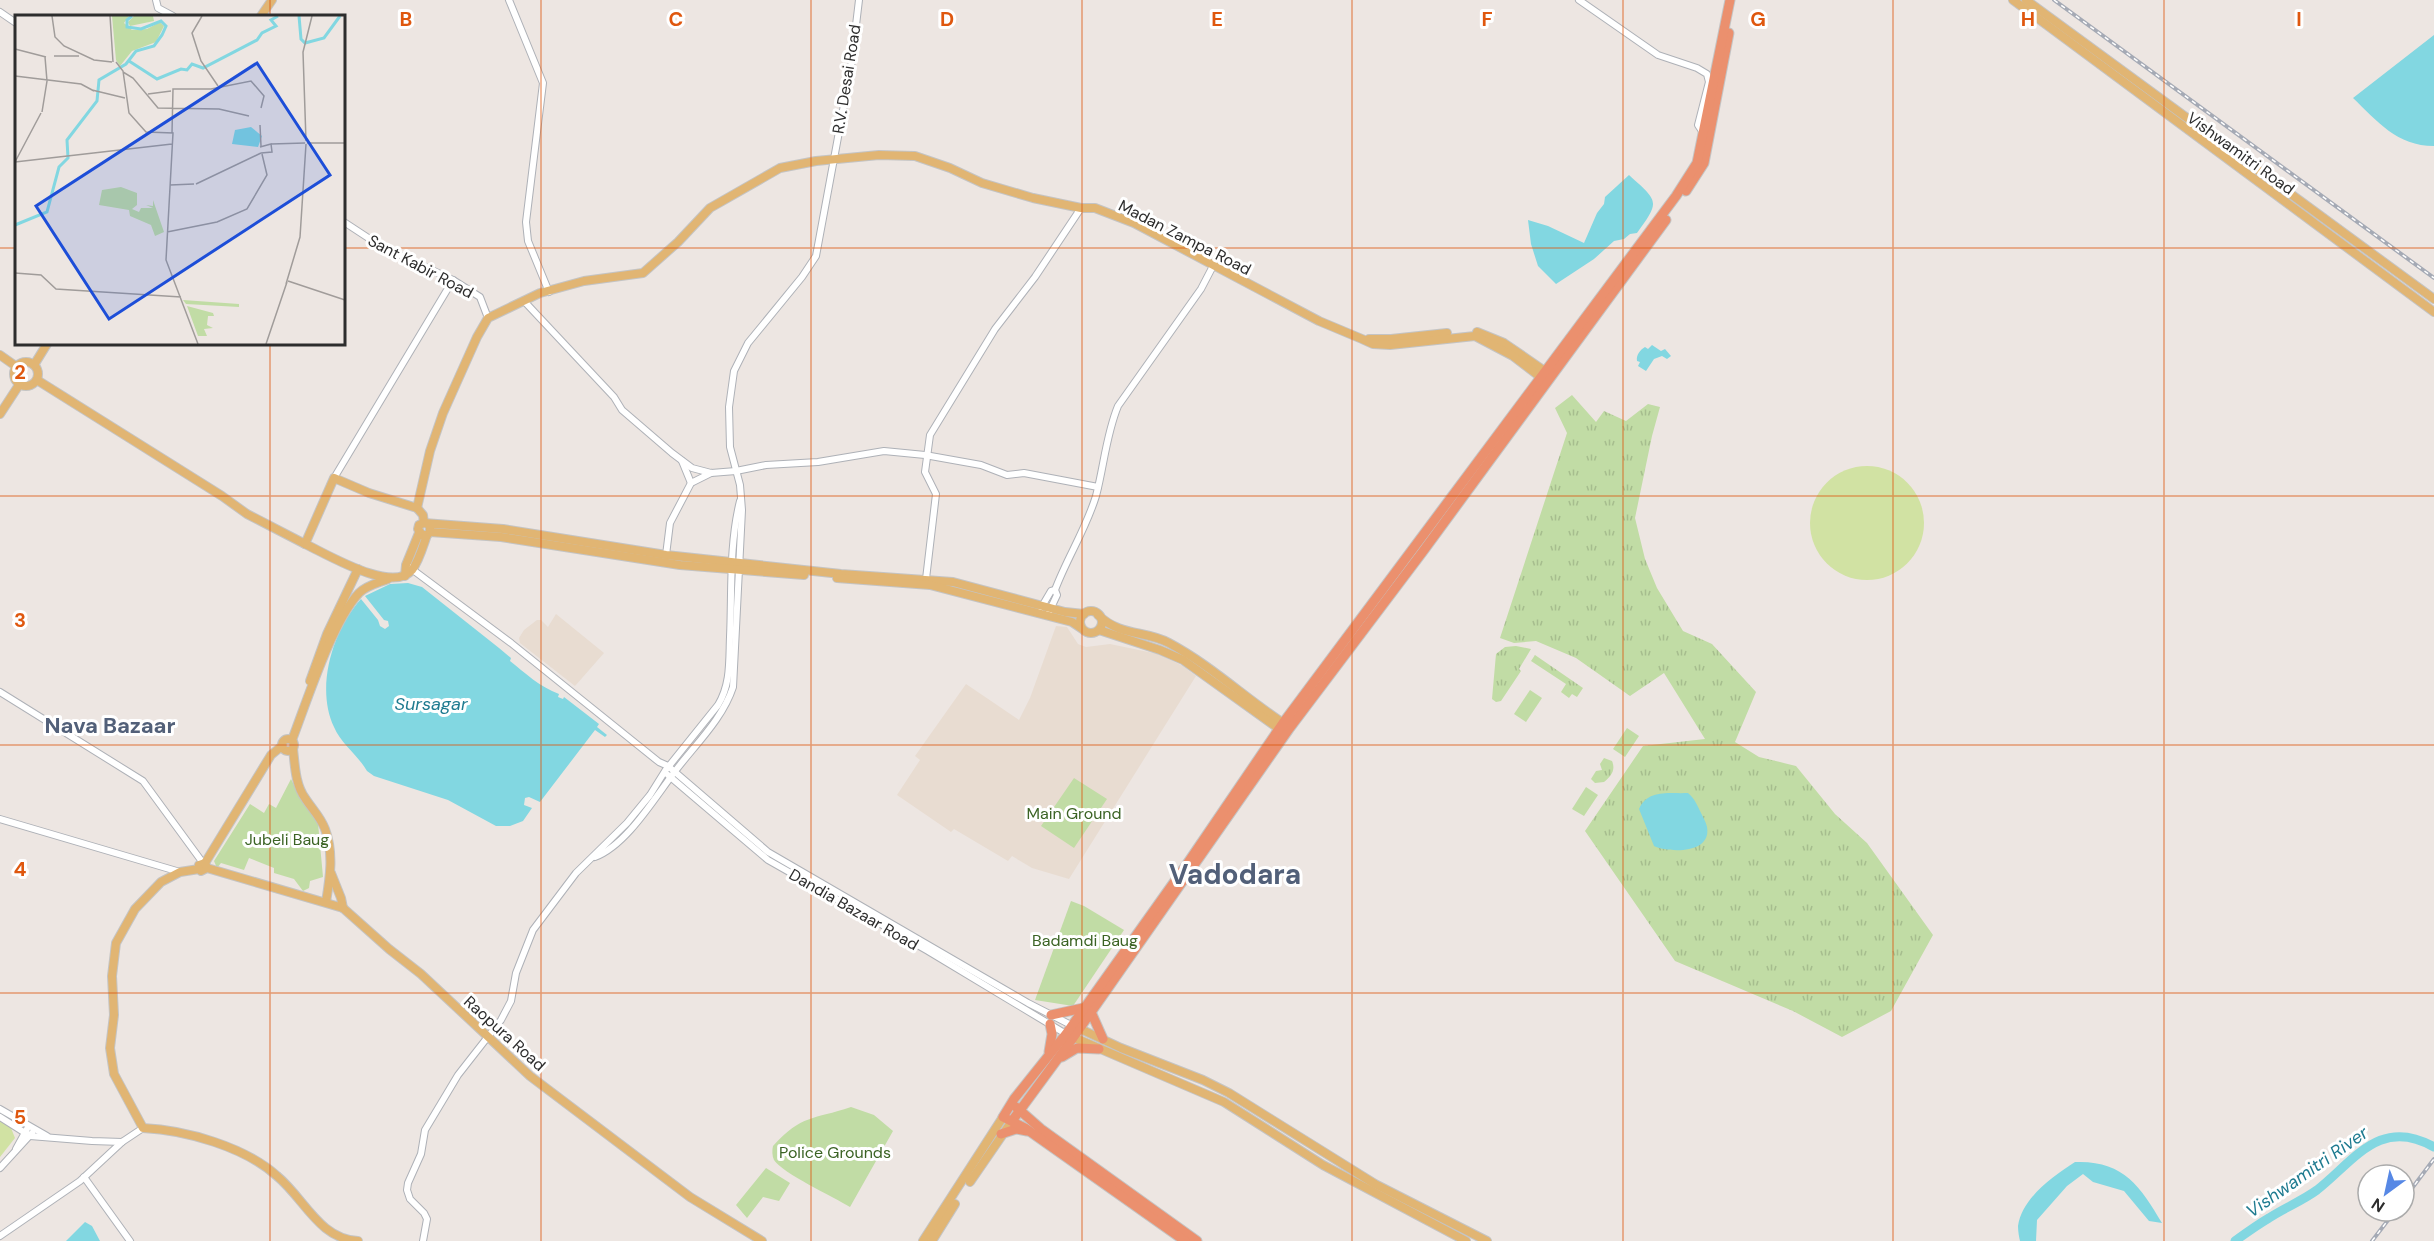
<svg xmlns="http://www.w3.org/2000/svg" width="2434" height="1241" viewBox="0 0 2434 1241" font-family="'DM Sans',sans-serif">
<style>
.education{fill:#e8dcd1}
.grass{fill:url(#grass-tufts)}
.park{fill:#c1dca5}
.pitch{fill:#d1e2a3}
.water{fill:#82d7e1}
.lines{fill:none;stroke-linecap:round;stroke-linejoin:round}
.river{stroke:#82d7e1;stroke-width:9}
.minor-casing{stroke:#aeb1b7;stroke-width:8}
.major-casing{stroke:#c4c4c4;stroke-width:10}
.highway-casing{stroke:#c4c4c4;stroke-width:11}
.minor{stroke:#fff;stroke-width:6}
.major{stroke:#e1b573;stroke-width:8}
.highway{stroke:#eb906e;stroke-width:9}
.rail-casing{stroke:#a5aab5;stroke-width:4}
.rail{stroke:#fff;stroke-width:1.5;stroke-dasharray:4.5;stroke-linecap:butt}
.grid{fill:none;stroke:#df570e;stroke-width:1.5;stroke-opacity:0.55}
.labels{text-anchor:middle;stroke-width:6;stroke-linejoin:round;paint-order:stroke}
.street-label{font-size:16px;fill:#2d2d2d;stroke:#fff}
.park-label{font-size:16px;fill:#3b6324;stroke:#fff}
.water-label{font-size:18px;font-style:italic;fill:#1f7b90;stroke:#fff}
.district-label{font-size:22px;font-weight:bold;fill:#526079;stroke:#fff}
.town-label{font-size:28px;font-weight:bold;fill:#526079;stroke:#fff}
.inset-river{fill:none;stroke:#82d7e1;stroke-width:3}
.inset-road{fill:none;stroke:#a09c9a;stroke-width:1.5}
.view{fill:#1d4ed8;fill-opacity:0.15;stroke:#1d4ed8;stroke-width:3}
.inset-edge{fill:none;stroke:#2d2d2d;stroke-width:3}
.grid-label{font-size:20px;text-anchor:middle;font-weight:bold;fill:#df570e;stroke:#fff;stroke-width:6;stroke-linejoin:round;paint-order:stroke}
</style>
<defs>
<pattern id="grass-tufts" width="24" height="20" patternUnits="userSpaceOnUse" patternTransform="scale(1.5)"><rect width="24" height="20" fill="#c1dca5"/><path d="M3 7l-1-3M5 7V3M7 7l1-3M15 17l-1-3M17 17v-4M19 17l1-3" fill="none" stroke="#a6bd8e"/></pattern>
</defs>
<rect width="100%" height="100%" fill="#ede6e2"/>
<g class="education">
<polygon points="556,614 604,653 575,686 520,643 519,638 524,630 537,620 541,620 548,627"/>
<polygon points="1056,626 1067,627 1078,644 1086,647 1110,644 1158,654 1183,666 1196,676 1069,879 1032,868 1012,856 1008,861 954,829 951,832 897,795 920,760 915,756 966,684 1019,720 1030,698"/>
</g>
<g class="grass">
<polygon points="1572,395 1596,422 1604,411 1626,421 1648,404 1660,407 1652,436 1635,518 1645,559 1657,588 1683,631 1712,644 1756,692 1735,742 1759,757 1796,766 1835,814 1867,843 1933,935 1891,1011 1842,1037 1793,1011 1675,961 1585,831 1643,746 1705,739 1664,673 1630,696 1576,658 1536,641 1514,643 1500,638 1567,433 1555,408"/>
<polygon points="1516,646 1531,649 1519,669 1521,671 1501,701 1496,702 1492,699 1496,654 1505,647"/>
<polygon points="1535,655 1583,688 1577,697 1572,694 1569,698 1561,692 1566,684 1531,661"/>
<path d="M1604,758L1612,761C1616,770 1611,776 1604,782L1595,783L1591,779L1596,771L1602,770L1600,764Z"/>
</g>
<g class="park">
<polygon points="1530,690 1542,698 1526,722 1514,714"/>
<polygon points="1627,728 1639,736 1625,757 1613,749"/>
<polygon points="1074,778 1107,799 1074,848 1041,826"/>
<polygon points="291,779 300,797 318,823 323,877 310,881 309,888 303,891 294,879 274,873 274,868 249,858 244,870 221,863 217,868 214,861 250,804 264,813 269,804 276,808"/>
<polygon points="1586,787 1598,795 1584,816 1572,809"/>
<polygon points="1071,901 1084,906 1124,930 1073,1006 1035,1000"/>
<path d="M851,1107L874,1115L893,1131L850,1207C834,1197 782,1173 774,1160C772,1156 772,1150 773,1146C802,1114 813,1120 851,1107Z"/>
<polygon points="766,1168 790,1183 779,1201 763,1197 747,1218 736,1205"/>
</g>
<g class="pitch">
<circle cx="1867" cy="523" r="57"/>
<polygon points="0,1121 11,1128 15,1138 0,1157"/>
</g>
<g class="water">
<path d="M2434,35V146C2397,146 2377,121 2353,98Z"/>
<path d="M1629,175C1659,202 1660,201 1637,233L1630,234L1624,239L1614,241L1594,259L1556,284L1538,266L1531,244L1528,220L1548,226L1584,243L1597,213L1604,204L1605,197Z"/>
<path d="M1652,345L1661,351L1665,349L1671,356L1667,359L1662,356L1654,359L1646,371L1638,366L1640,362L1637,361C1636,355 1640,350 1645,347L1648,349Z"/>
<path d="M408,583L422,587L499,648L511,658L510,661C525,673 540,687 559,694L558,697L563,699L564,697L599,724L597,727L607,735L605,737L595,730L540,802L529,797L525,798L524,805L532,808L523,821L510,826H496L448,800L374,776L367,771C358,755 341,744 334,727C315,687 333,630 361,599L378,620L380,626L385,629L389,626L388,621L384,620L365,596L390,584Z"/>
<path d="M1688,793C1695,799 1697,805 1701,813C1703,817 1706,822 1707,827C1712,854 1669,853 1654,846L1639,809C1648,789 1669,794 1688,793Z"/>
<path d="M2075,1162C2122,1160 2140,1185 2162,1223L2149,1221L2124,1191L2093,1182L2083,1174L2067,1186L2037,1220L2036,1241H2020C2019,1237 2018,1231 2018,1226C2022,1198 2053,1176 2075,1162Z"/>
<polygon points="85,1222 92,1226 100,1241 66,1241"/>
</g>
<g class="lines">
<path class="river" d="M2235,1241C2246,1233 2257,1225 2269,1218C2284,1208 2302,1201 2317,1190C2354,1161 2380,1116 2434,1147"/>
<g class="minor-casing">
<g id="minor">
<polyline points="156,0 158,8 173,16"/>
<polyline points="509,0 543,83 526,222 528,241 549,292"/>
<polyline points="1579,0 1658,55 1697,68 1707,74 1709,82 1698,125 1702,131"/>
<polyline points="0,12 16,23"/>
<polyline points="344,222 379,245 453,280 480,297 488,318"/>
<polyline points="524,301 614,397 622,410 672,453 692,468 711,473 736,471 766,465 818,462 884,451 925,455 981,465 1007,475 1024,473 1098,487"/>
<polyline points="682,461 691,483"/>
<polyline points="334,478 453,280"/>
<polyline points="666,555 670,523 691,483 711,473"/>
<polyline points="409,567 511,643 659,762 668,766 768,852 1028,1003 1071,1025"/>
<polyline points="926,579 936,494 925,472 930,435 995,329 1035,277 1081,208"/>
<polyline points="1041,608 1051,591 1055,590"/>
<path d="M1049,612L1057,595L1055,590C1067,558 1086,529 1096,496C1104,466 1106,435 1118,406L1201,289L1213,266"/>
<polyline points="0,692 143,781 203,863"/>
<polyline points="668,775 768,860 928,951 1066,1034"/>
<polyline points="0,819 180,872"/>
<path d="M595,857C627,845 655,797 676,770C696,744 723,718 733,687L742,510L740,485L730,447L729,407L734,371L748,343L802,277L816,256L851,67L859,0"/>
<polyline points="0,1109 47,1136"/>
<polyline points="0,1117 30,1136 92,1141 122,1142 143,1128"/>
<polyline points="16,1149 27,1129"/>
<polyline points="0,1168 32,1133"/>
<polyline points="84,1177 130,1241"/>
<polyline points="0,1236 80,1181 122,1142"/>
<path d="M423,1241L427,1219L424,1213L410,1199L407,1190L408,1183L421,1154L425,1130L458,1075L501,1020L511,1001L516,973L533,930L576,873L627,823L650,795L665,771L718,705C731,684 729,660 730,637C732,592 729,545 740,501"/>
</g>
</g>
<g class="major-casing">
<g id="major">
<polyline points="2013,0 2434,312"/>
<polyline points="2026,0 2434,299"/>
<polyline points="261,16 272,0"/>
<polyline points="1477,332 1504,343 1549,374"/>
<polyline points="1369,339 1391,339 1447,333"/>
<polyline points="0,355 17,367"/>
<circle cx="26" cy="374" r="12"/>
<polyline points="34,365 47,344"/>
<polyline points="37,380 222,496 247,514 305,544"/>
<polyline points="0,414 19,385"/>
<polyline points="417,508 430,451 443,413 477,337 488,318 540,293 584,281 643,273 678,242 710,208 780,168 816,161 879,155 915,156 950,168 982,183 1033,198 1081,208 1095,208 1134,223 1319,321 1362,339 1373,344 1390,345 1475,336 1513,356 1543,379"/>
<path d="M424,523L423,515L417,508L369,493L334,478L305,544C327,554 392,594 412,570C419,561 423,546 427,535"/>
<polyline points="426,523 430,526 430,532 427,535 422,535 418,529 419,525 424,523 503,529 666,555 841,574 953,582 1065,612 1084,614"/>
<polyline points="430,532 501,537 680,565 804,575"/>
<polyline points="405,576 406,565 419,533"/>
<polyline points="837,578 930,585 1072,622 1081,628"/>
<circle cx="1091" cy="622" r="11"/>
<path d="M1098,615C1121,637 1145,630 1169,643C1212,666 1246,699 1286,725"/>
<polyline points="1099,630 1160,650 1183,660 1282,731"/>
<polyline points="310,681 327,634 358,569"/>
<circle cx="288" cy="745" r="6"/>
<path d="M292,740C307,701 332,622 359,593C367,585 378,583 388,579"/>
<path d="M293,749C295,765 295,784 305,798C312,809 320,816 325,829C334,853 330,878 326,902"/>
<polyline points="205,863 271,755 282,746"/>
<polyline points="207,868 205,863 199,865 201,871 207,868 343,908 389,949 421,974 530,1076 690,1197 762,1241"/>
<path d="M199,869L180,872L161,882L135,909L116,943L112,976L114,1015L110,1048L114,1074L143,1128C186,1130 245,1147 277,1176C304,1198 319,1239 358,1241"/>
<polyline points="331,873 341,898 343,908"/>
<polyline points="1074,1026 1121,1048 1203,1080 1229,1093 1375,1184 1487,1241"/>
<polyline points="1068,1035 1224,1102 1323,1165 1466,1241"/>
<polyline points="970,1182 1012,1121"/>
<polyline points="923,1241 1003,1117"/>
<polyline points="932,1241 955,1204"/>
</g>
</g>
<g class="highway-casing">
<g id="highway">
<polyline points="1686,191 1704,163 1729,33"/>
<polyline points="1091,1012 1103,1039"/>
<polyline points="1051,1015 1083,1008"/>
<polyline points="1049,1052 1052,1034 1050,1024"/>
<polyline points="1062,1057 1077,1048 1099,1049"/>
<polyline points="1016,1107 1041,1129 1197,1241"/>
<polyline points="1012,1121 1073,1038 1289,729 1424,550 1666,220"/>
<polyline points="1001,1134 1016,1129 1027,1131"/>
<polyline points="1185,1241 1025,1128 1003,1117 1014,1099 1066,1034 1187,864 1283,723 1676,196 1697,163 1730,0"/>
</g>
</g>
<use href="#minor" class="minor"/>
<use href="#major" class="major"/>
<use href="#highway" class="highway"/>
<g class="rail-casing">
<g id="rail">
<polyline points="2054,0 2434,278"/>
<polyline points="2404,1199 2434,1159"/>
<polyline points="2372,1241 2395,1211"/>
</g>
</g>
<use href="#rail" class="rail"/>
</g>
<path class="grid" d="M270,0V16M541,0V1241M811,0V1241M1082,0V1241M1352,0V1241M1623,0V1241M1893,0V1241M2164,0V1241M0,248H16M344,248H2434M270,344V1241M0,496H2434M0,745H2434M0,993H2434"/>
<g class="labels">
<g class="street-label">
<text transform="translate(846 79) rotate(-81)" y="6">R.V. Desai Road</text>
<text transform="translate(2241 153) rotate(36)" y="6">Vishwamitri Road</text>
<text transform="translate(1185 237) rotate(27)" y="6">Madan Zampa Road</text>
<text transform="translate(421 266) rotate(28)" y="6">Sant Kabir Road</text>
<text transform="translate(854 909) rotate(30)" y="6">Dandia Bazaar Road</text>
<text transform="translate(505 1033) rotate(42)" y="6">Raopura Road</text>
</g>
<g class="park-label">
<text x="1074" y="819">Main Ground</text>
<text x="287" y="845">Jubeli Baug</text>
<text x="1085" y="946">Badamdi Baug</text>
<text x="835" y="1158">Police Grounds</text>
</g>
<g class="water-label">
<text x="431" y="710">Sursagar</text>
<text transform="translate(2307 1172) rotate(-35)" y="6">Vishwamitri River</text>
</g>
<g class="district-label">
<text x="110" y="733">Nava Bazaar</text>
</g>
<g class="town-label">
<text x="1235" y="884">Vadodara</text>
</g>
</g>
<g transform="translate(15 15)">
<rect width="330" height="330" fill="#ede6e2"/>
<path d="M106,172L122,178V190L117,194L124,197L126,193H138L131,190L138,191V185L149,217L140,221L136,210L115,201L114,195L84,190L87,175Z" fill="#c1dca5"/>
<path d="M97,1H114L109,8L117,15L132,14L145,7L149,11L141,27L117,36L105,51L101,45ZM119,1H138L139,6L115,11L113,7ZM168,285L224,289V292L171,289ZM172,291L198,298L199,301H193L192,310L198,313L189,314L192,321H183Z" fill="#c1dca5"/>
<path d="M236,112L247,121L243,132L217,129L220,115Z" fill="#82d7e1"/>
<path class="inset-river" d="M284,1L286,24L290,28L309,23L325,1M114,46L142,64L166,54L172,55L177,49L188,53L242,25L247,18L261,11L256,5L263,1M0,210L32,197L44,152L53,143L52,125L82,86L84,65L111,49L121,36L139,31L147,20L151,11L146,6L126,14L112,12V5L117,1"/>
<path class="inset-road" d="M37,1L40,22L49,31L79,45L97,47M95,1L98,47M187,1L177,18L186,46L203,71M0,34L31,42M39,41H64M101,47L108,56L114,98L131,117L158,118L151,245L183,329M108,57L118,63L143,93L204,94L234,101M0,61L66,69L79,76M77,75L110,83M133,79L156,76M27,97L32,66L30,42M245,110L246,131M157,118L158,74H196L236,66L249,81L246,93M291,126L288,37L297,1M292,128H330M256,129L290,128M245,132L256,129L257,137L246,138M0,147L157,129M0,147L26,98M181,169L246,138M155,170L179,169M152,217L202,207L232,194L252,160L247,139M0,258L26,260L41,274L166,282M273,266L330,285M271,269L285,222L291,129M251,329L272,267"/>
<path class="view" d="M242,48L315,160L94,304L21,191Z"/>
<rect width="330" height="330" class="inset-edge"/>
</g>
<g class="grid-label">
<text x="406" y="26">B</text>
<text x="676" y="26">C</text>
<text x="947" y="26">D</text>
<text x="1217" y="26">E</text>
<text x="1487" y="26">F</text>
<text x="1758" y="26">G</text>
<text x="2028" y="26">H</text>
<text x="2299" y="26">I</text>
<text x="20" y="379">2</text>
<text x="20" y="627">3</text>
<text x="20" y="876">4</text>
<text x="20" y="1124">5</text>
</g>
<g transform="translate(2386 1193) rotate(213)"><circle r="28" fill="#ffffff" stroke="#ababab" stroke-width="1.5"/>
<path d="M0-4.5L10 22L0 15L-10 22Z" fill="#5788e5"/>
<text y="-9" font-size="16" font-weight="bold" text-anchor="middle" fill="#2d2d2d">N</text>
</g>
</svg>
